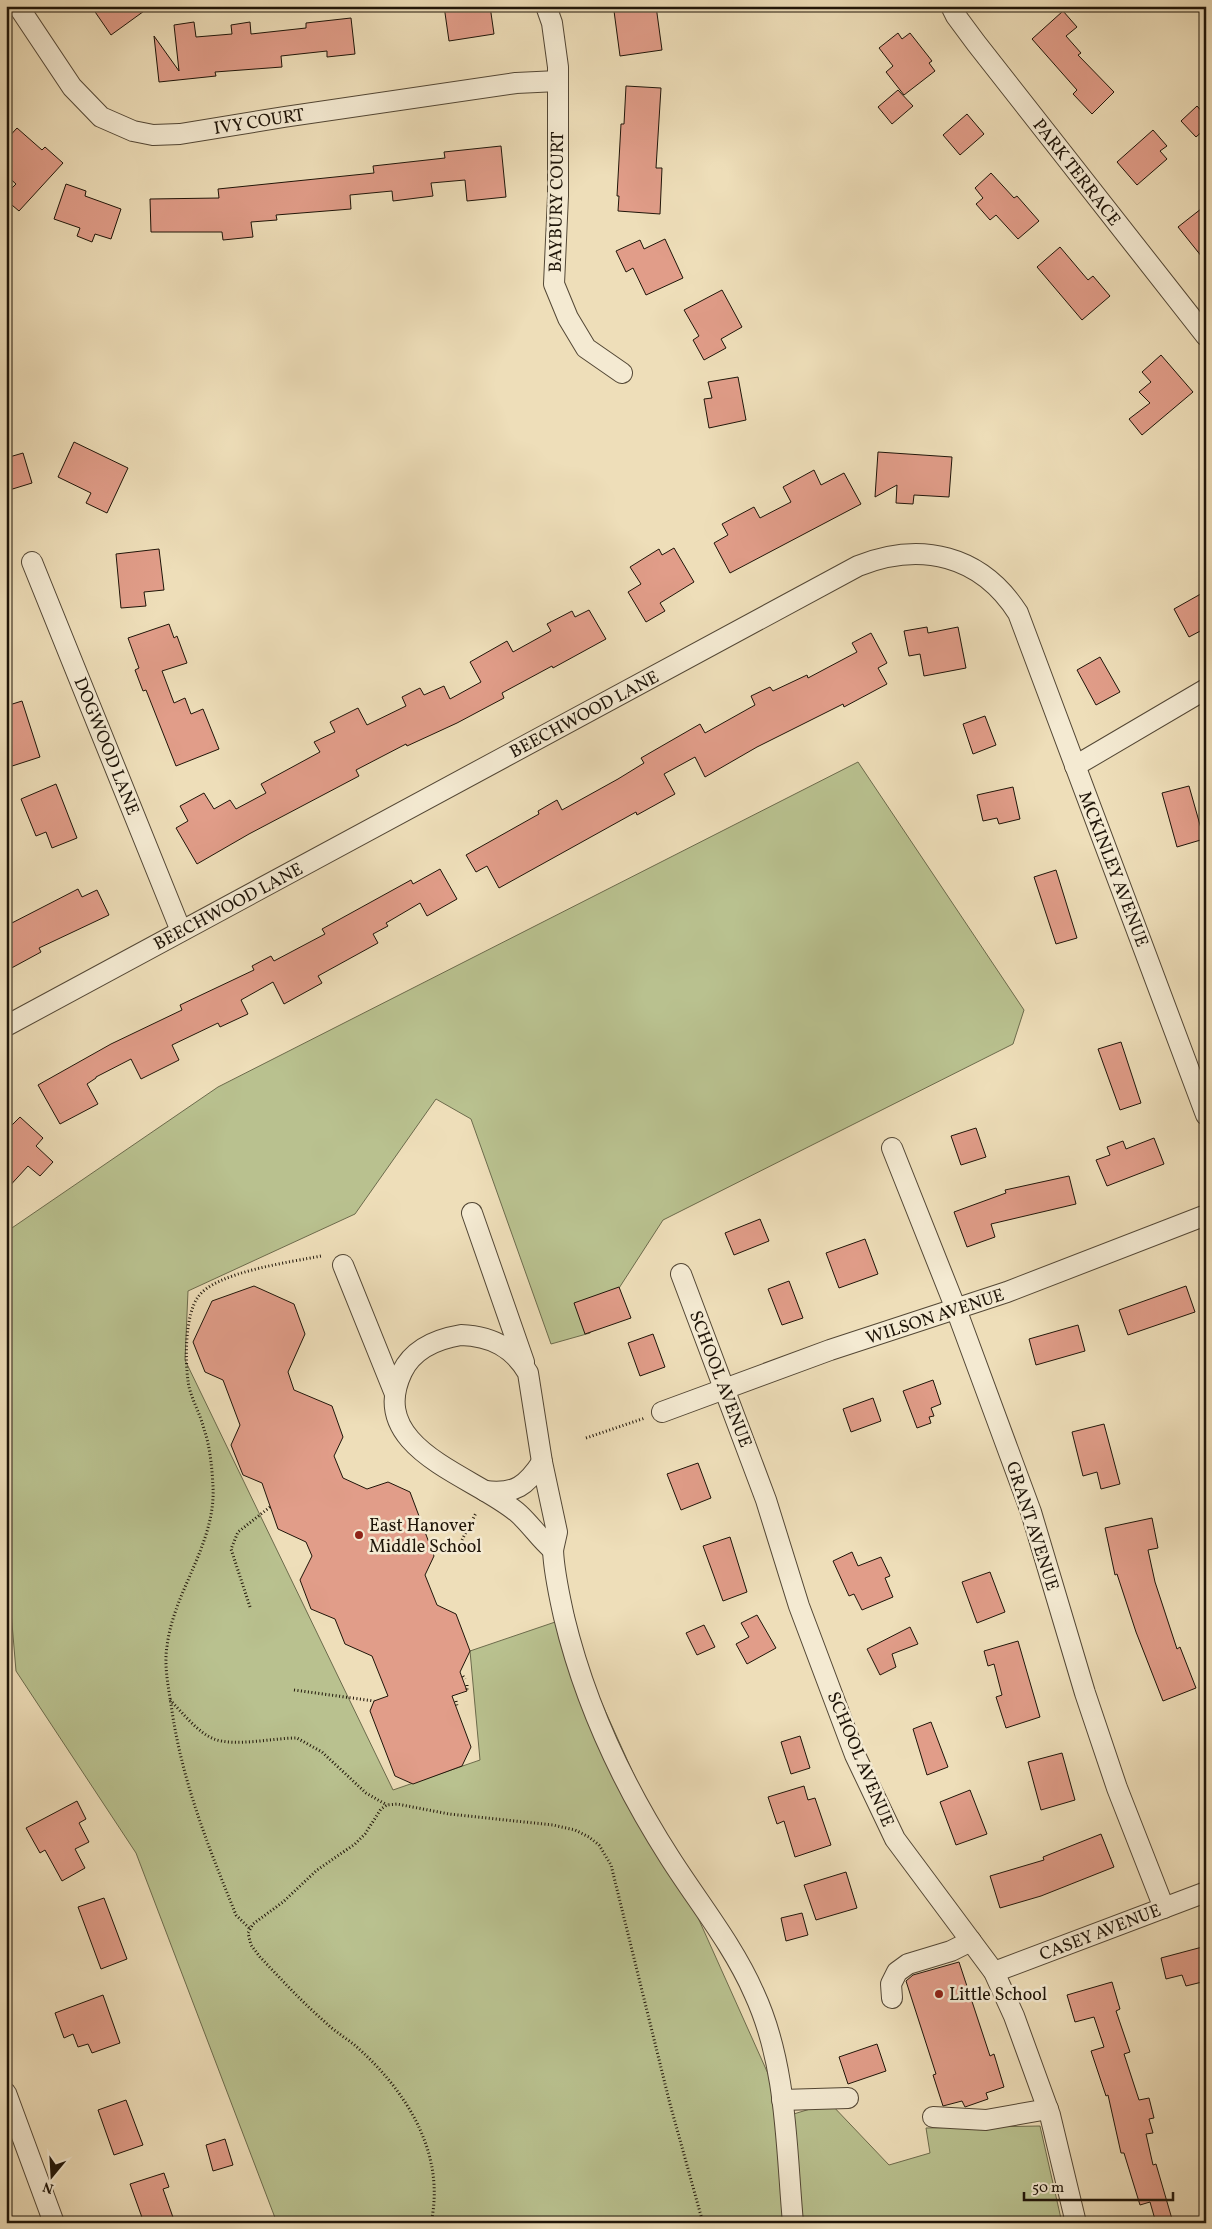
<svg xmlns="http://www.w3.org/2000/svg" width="1212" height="2229" viewBox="0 0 1212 2229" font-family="Vollkorn,serif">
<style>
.green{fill:#b9c18f;stroke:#6c6b4c}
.building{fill:#e19d89;stroke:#1f1509}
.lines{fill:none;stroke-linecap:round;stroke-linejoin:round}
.minor-casing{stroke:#534735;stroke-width:22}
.path{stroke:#1f1509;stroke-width:3;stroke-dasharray:1 2.5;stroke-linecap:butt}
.minor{stroke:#f4ead2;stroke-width:20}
.poi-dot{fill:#8f2418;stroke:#f4ead2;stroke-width:2}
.labels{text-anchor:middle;stroke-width:5;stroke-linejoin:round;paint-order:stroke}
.street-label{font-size:18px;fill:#1f1509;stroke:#f4ead2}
.poi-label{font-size:18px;fill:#1f1509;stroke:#f4ead2;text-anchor:start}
</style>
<rect width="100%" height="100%" fill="#eedeb9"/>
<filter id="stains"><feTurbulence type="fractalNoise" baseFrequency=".004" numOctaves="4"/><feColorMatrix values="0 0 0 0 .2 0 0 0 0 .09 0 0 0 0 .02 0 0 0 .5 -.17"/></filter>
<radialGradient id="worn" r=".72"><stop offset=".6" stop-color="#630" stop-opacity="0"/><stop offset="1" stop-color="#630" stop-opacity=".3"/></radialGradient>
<polygon class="green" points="858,762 1024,1010 1013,1044 663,1220 590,1333 551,1344 471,1119 436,1099 355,1214 188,1291 185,1360 393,1790 480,1760 470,1651 564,1619 787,2116 830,2103 889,2165 930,2153 926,2128 1040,2126 1062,2223 277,2223 136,1853 16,1671 6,1552 6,1232 218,1087"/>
<g class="building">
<polygon points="91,6 151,6 111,35"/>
<polygon points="444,6 490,6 494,34 449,41"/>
<polygon points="656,6 662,50 620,56 614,11"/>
<polygon points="1063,11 1077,27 1066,36 1081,53 1078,55 1114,92 1092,114 1073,94 1077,90 1032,39"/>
<polygon points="351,18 355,54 327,57 327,51 281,56 282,67 215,72 216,76 159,82 154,36 179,71 174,25 194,22 196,37 232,34 231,25 250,22 251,34 306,28 306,23"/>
<polygon points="898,33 902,39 910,33 932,61 929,63 935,71 904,95 886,72 893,66 879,48"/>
<polygon points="626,86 661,88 656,168 662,168 660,214 618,211 619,196 617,196 621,124 624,124"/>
<polygon points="898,90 913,106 892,124 878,107"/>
<polygon points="1197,106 1206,116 1206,128 1196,137 1181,121"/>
<polygon points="967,114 984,134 960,155 943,135"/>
<polygon points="17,128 42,150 45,147 63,163 19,211 6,200 6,194 16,184 6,175 6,140"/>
<polygon points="1153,130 1167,146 1160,151 1167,159 1137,185 1117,162"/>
<polygon points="501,146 506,197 467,201 465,180 431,183 433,196 393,201 392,191 350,195 351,209 276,215 277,220 251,222 253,237 223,240 222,232 151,232 150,199 219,198 218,189 374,173 373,166 445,158 444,152"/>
<polygon points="991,173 1014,198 1017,196 1039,221 1018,239 996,215 990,220 976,204 983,198 975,188"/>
<polygon points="66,184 86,191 85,196 121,209 111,239 95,234 92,242 77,236 80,228 54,219"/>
<polygon points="1206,205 1206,262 1178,227"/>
<polygon points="665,239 683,278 646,295 633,268 626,272 616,251 640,240 644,249"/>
<polygon points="1060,247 1088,280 1093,276 1110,296 1082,320 1037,267"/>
<polygon points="722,290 742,327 721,339 726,348 704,360 693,340 699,336 684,310"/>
<polygon points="1161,355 1193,392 1142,435 1129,419 1150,403 1139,392 1151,382 1142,372"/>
<polygon points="738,377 746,420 709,428 704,399 712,398 708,382"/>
<polygon points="74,442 128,468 107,513 86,503 91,493 58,477"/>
<polygon points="878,452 952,457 949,497 914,495 913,504 896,503 897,485 875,497"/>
<polygon points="23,453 32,483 6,491 6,458"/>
<polygon points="814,470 821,485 844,473 861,504 730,573 714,543 728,535 722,524 754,507 760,518 791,502 783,487"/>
<polygon points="674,548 694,582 660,603 665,611 646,622 628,592 641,584 630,567 659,549 662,555"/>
<polygon points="159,549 164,590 144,592 146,606 121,608 116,554"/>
<polygon points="1206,591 1206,628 1189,637 1174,609"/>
<polygon points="589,610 606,639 553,668 552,666 502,693 504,698 457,723 407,746 406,744 356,770 359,776 249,834 197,864 176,828 188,821 180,806 204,793 214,809 230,800 236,809 266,793 261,784 320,752 314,742 335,732 330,722 358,708 367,725 406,706 402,697 420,688 424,695 444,686 450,699 481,682 470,662 507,641 513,652 551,631 547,624 572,611 575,617"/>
<polygon points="169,624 174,638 177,636 187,663 162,671 174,703 185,698 191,714 203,709 219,749 176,766 146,690 143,691 135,670 139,668 128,638"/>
<polygon points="927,627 928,633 958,627 966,668 924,676 920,654 909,656 904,631"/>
<polygon points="871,633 887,663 878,668 887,684 844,707 843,704 757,747 705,777 695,757 664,774 675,794 637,815 636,812 499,888 487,866 476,872 466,855 539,814 538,811 557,800 562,810 618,779 644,763 641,758 700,724 705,733 755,705 751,696 770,687 773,691 807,675 808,678 857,652 852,643"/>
<polygon points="1100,657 1120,692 1096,705 1077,670"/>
<polygon points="22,701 40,757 6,768 6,706"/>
<polygon points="985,716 996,745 973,754 963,724"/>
<polygon points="56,784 77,838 52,848 46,832 36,836 21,799"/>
<polygon points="1189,786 1204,839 1177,847 1162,793"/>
<polygon points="1013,787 1020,819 999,824 997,818 983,821 977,795"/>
<polygon points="440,869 457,899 427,916 420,903 386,923 388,926 373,934 378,943 318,976 322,983 284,1004 273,982 241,1000 248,1014 220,1027 218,1023 172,1045 179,1060 141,1079 131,1059 96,1077 96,1078 87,1084 98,1104 60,1124 38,1085 111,1044 182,1010 180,1005 254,970 252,966 271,956 274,961 325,934 322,929 411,880 413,884"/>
<polygon points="1056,870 1077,938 1056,944 1034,877"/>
<polygon points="78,889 82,897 97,890 109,915 39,948 41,952 6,971 6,926"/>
<polygon points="1121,1042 1141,1103 1120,1110 1098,1049"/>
<polygon points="20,1117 43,1138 36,1146 53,1162 40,1176 28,1166 6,1190 6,1131"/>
<polygon points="976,1128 986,1157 961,1165 951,1136"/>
<polygon points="1154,1138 1164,1164 1107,1186 1096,1160 1110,1155 1107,1147 1123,1141 1126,1149"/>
<polygon points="1069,1176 1076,1204 991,1224 995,1237 967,1247 954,1212 1006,1193 1005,1190"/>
<polygon points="760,1219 769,1241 734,1255 725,1233"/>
<polygon points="865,1239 878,1274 839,1288 826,1253"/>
<polygon points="789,1281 803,1318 782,1325 768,1289"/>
<polygon points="254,1286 294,1304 305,1334 288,1372 294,1390 332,1406 343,1437 334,1456 343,1478 367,1489 388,1482 410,1492 434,1556 425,1575 437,1605 456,1614 470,1651 460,1672 467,1691 452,1696 471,1747 462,1766 413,1784 395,1776 370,1711 374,1701 388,1696 372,1656 345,1644 335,1619 311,1609 300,1580 312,1556 306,1542 278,1529 262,1483 243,1475 231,1445 240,1425 223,1380 205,1372 193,1342 212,1301"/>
<polygon points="1186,1286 1195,1312 1128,1335 1119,1310"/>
<polygon points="619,1287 631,1318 585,1334 574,1303"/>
<polygon points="1078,1325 1085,1351 1036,1365 1029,1339"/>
<polygon points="653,1334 665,1367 640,1376 628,1343"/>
<polygon points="933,1380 941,1404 931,1408 934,1416 929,1417 931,1423 917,1428 903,1391"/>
<polygon points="873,1398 881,1421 851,1432 843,1409"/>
<polygon points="1104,1424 1120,1484 1101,1489 1097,1472 1083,1476 1072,1432"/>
<polygon points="698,1463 711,1498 681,1510 667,1474"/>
<polygon points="1152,1518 1158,1548 1148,1550 1155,1582 1177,1649 1180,1647 1196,1688 1163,1701 1136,1632 1117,1574 1115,1575 1105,1528"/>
<polygon points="730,1537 747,1592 723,1601 703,1546"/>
<polygon points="852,1552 858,1566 881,1557 890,1576 885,1578 893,1597 862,1610 854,1594 849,1596 833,1561"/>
<polygon points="990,1572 1005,1612 977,1623 962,1582"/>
<polygon points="757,1615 776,1648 747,1664 736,1644 749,1637 741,1623"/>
<polygon points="704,1625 715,1647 697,1655 686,1633"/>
<polygon points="910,1627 918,1644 892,1654 896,1667 880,1675 867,1649"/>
<polygon points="1018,1641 1040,1717 1006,1728 996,1697 1002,1695 994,1664 988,1666 984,1651"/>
<polygon points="931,1722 948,1767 927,1775 913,1729"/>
<polygon points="800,1736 810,1768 791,1774 781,1742"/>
<polygon points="1062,1753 1075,1800 1041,1810 1028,1762"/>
<polygon points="804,1786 808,1800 815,1798 831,1845 795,1857 784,1821 777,1824 768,1797"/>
<polygon points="970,1790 987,1834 956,1845 940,1802"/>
<polygon points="77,1801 86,1819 79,1823 89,1842 75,1849 85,1868 62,1881 45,1850 40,1853 26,1828"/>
<polygon points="1101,1834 1114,1867 1041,1896 1000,1908 990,1876 1044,1860 1043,1857"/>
<polygon points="846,1872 857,1908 816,1920 804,1885"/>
<polygon points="104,1898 127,1959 101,1969 78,1907"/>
<polygon points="802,1913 808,1935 786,1941 781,1918"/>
<polygon points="1206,1946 1206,1981 1186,1986 1182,1975 1166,1979 1161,1958"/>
<polygon points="959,1962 990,2056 994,2054 1004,2087 986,2093 988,2099 965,2107 962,2101 943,2106 933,2075 936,2074 906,1981 913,1975"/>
<polygon points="1112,1982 1120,2009 1116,2011 1130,2052 1124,2054 1139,2100 1149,2098 1154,2118 1149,2119 1153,2133 1146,2134 1153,2165 1156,2164 1172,2219 1159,2223 1156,2223 1150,2202 1140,2205 1124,2153 1121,2153 1108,2095 1106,2096 1091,2051 1104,2047 1094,2017 1075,2022 1067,1995"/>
<polygon points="103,1995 120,2043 92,2053 88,2044 78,2047 73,2034 64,2038 55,2013"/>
<polygon points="877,2044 886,2071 848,2084 839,2057"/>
<polygon points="126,2100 143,2145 114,2155 98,2110"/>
<polygon points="225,2139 233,2165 213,2171 206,2145"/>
<polygon points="164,2173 169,2187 163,2189 175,2223 144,2223 130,2184"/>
</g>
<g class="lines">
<g class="minor-casing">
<g id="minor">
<polyline points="18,6 72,87 101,117 133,131 153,135 180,134 284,117 516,83 558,81"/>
<polyline points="546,6 552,23 558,67 558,196 554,284 568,318 586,348 622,373"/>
<polyline points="951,6 956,16 976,43 1206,336"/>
<polyline points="32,562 181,931"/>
<polyline points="1075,766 1206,689"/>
<path d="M6,1026L858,566C921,541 981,555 1018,613L1206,1115"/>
<polyline points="892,1148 956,1309 1031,1512 1085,1693 1117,1788 1164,1908"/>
<polyline points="472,1213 524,1362"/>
<polyline points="343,1265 395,1394"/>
<polyline points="681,1274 766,1500 799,1606 855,1755 895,1839 994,1972 1014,2016 1050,2115 1076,2223"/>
<path d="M461,1335C491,1336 513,1347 528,1373L542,1462L557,1532L553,1550C540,1539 532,1526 519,1514C477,1476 365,1450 402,1372C413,1349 437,1339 461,1335Z"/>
<polyline points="662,1412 830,1350 1007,1292 1206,1215"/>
<path d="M485,1491C515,1495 527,1485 542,1462"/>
<path d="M553,1550C554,1573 559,1594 564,1617C585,1704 622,1783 670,1858C698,1902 733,1945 754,1993C787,2064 786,2146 793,2223"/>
<polyline points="994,1972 1206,1892"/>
<polyline points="892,1998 891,1984 897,1972 908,1964 951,1951 971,1941"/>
<polyline points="6,2093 54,2223"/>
<polyline points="782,2100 848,2098"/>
<polyline points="933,2117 986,2120 1048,2109"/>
</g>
</g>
<g class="path">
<polyline points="586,1438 645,1418"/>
<polyline points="462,1540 476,1513"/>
<polyline points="250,1607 231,1549 238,1532 270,1507"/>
<polyline points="463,1676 465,1679"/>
<polyline points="467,1685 467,1690"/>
<polyline points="294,1690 374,1701"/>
<path d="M170,1700C183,1713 197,1732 214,1739C236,1747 272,1738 297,1738L322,1752L366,1793L387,1805"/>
<polyline points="456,1701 457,1706"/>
<path d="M249,1928L236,1915C208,1846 181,1779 171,1704C168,1685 164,1665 167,1646C174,1590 216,1544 213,1486C212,1468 210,1446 204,1429C200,1413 190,1397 188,1381C185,1359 185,1315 198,1297C215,1272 291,1262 321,1256"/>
<path d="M431,2223C446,2154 407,2092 358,2048C348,2039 335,2032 325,2022C302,2002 281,1979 260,1957L251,1945L248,1933L253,1924L283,1902L317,1870L355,1844L365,1834L381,1809L387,1805L397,1804L449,1814L553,1825L575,1830L589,1837L599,1845L611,1865L670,2104L703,2223"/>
</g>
<use href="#minor" class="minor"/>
</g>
<g class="poi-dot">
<circle cx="359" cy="1535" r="5"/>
<circle cx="939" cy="1994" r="5"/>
</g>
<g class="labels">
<g class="street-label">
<text transform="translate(259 121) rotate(-9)" y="6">IVY COURT</text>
<text transform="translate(1077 172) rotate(52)" y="6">PARK TERRACE</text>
<text transform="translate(556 202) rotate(-89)" y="6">BAYBURY COURT</text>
<text transform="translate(584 714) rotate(-28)" y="6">BEECHWOOD LANE</text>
<text transform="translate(107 746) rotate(68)" y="6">DOGWOOD LANE</text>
<text transform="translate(1114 869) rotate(69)" y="6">MCKINLEY AVENUE</text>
<text transform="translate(228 906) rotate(-28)" y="6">BEECHWOOD LANE</text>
<text transform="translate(935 1316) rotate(-18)" y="6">WILSON AVENUE</text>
<text transform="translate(721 1379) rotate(69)" y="6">SCHOOL AVENUE</text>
<text transform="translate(1033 1526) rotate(72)" y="6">GRANT AVENUE</text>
<text transform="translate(861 1759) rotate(67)" y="6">SCHOOL AVENUE</text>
<text transform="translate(1100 1932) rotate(-21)" y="6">CASEY AVENUE</text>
</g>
<g class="poi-label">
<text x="369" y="1531">East Hanover<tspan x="369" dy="21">Middle School</tspan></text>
<text x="949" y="2000">Little School</text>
</g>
</g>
<rect width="1212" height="2229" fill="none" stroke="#eedeb9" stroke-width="25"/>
<rect x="8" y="8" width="1197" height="2214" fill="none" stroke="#1f1509" stroke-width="2.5"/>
<rect x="12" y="12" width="1187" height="2204" fill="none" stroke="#1f1509"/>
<g transform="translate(52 2176) rotate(198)" stroke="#f4ead2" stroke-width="4" paint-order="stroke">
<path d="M0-4L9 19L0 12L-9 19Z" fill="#1f1509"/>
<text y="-8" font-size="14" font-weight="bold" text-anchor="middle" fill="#1f1509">N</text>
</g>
<path d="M1024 2192v8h149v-8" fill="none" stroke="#1f1509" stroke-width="2.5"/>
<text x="1032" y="2192" font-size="15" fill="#1f1509" stroke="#f4ead2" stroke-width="4" paint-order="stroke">50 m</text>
<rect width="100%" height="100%" filter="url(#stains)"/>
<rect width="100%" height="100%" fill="url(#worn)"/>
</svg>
